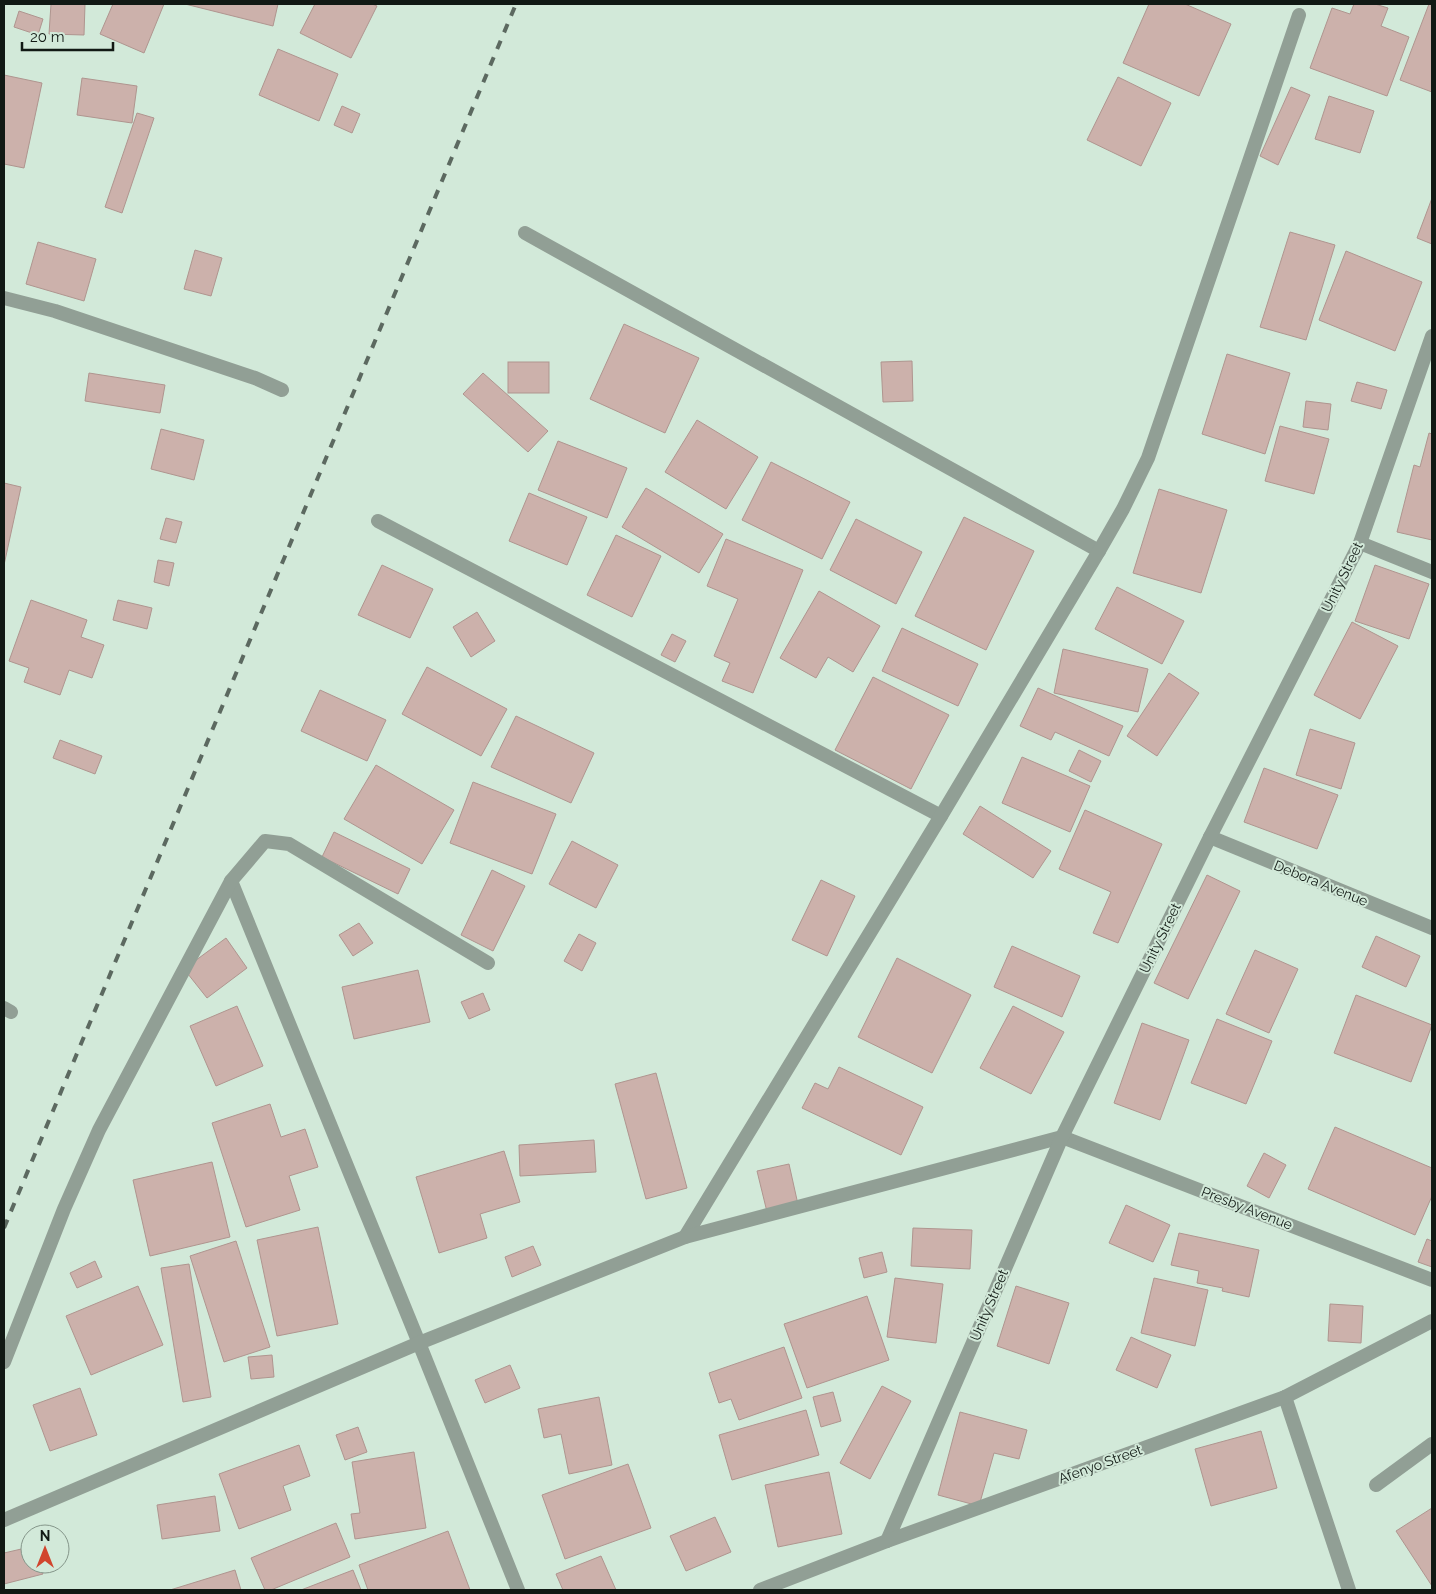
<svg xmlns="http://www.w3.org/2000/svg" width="1436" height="1594" viewBox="0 0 1436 1594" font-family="Raleway,sans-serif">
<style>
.building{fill:#ccb1ab;stroke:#af958f}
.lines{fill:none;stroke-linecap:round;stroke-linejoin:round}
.service{stroke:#919f95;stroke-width:14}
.minor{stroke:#919f95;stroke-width:14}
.rail{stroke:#5c6960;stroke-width:4;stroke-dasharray:9 9;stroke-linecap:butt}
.labels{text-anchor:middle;stroke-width:4;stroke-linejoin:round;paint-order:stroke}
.street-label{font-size:14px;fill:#111914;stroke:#d2e9d9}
</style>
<rect width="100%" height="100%" fill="#d2e9d9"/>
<g class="building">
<polygon points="51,4 85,4 84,35 49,34"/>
<polygon points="113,4 164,4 144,53 100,34"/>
<polygon points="185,4 278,4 273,26"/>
<polygon points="315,4 372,4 377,6 351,58 300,33"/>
<polygon points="1149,4 1185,4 1231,24 1199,96 1123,63"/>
<polygon points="1354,4 1375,4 1388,8 1381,26 1409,37 1387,96 1310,68 1332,8 1350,14"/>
<polygon points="1429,4 1432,4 1432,92 1400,80"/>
<polygon points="19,11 43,19 38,35 14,27"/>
<polygon points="278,49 338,74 319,121 259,95"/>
<polygon points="4,75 42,83 24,168 4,164"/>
<polygon points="1118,77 1171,103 1141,166 1087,140"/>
<polygon points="82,78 137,86 132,123 77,115"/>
<polygon points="1291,87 1310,95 1278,165 1260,156"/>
<polygon points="1329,96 1374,111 1360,153 1315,139"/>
<polygon points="342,106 360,114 352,133 334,125"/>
<polygon points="137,113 154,118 122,213 105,207"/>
<polygon points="1432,198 1432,244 1417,238"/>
<polygon points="1290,232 1335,245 1306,340 1260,327"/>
<polygon points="38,242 96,259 84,301 26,284"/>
<polygon points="195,250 222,258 211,296 184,289"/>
<polygon points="1346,251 1422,282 1395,351 1319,320"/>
<polygon points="624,324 699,358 665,433 590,399"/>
<polygon points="1227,354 1290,373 1265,454 1202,434"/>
<polygon points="912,361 913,401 883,402 881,362"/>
<rect x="508" y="362" width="41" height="31"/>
<polygon points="89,373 165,385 160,413 85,401"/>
<polygon points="483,373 548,431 528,452 463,394"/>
<polygon points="1357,382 1387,390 1381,409 1351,401"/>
<polygon points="1306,401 1331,404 1328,430 1303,427"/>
<polygon points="697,420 758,457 726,509 665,472"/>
<polygon points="1280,426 1329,439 1314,494 1265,481"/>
<polygon points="161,429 204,440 194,480 151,469"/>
<polygon points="1429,433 1432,434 1432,540 1397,532 1414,465 1420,467"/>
<polygon points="558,441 627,468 607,518 538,490"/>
<polygon points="771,462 850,502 822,559 742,520"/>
<polygon points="4,483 21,487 4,565"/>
<polygon points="646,488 723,534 699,573 622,527"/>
<polygon points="1159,489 1227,510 1201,593 1133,573"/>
<polygon points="529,493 587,517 567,565 509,541"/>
<polygon points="964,517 1034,551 986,650 915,616"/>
<polygon points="166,518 182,522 176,543 160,539"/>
<polygon points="856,519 922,552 896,604 830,570"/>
<polygon points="616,535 661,556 632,617 587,595"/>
<polygon points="726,539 803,570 753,693 722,681 730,663 714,656 738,599 707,586"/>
<polygon points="158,560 174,563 169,586 154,582"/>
<polygon points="382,565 433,589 410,638 358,615"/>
<polygon points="1375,565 1429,584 1409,639 1355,621"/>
<polygon points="1117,587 1184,621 1162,664 1095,629"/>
<polygon points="819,591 880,626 853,672 828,657 816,678 780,658"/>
<polygon points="31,600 87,620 81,637 104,645 92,678 69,670 60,695 24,682 29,668 9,661"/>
<polygon points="118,600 152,608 147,629 113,620"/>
<polygon points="477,612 495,641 471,657 453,627"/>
<polygon points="1352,622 1398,646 1360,719 1314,695"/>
<polygon points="902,628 978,664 958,706 882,671"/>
<polygon points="672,634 686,641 675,662 661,655"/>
<polygon points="1063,649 1148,669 1138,712 1054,693"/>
<polygon points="427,667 507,709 481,756 402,714"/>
<polygon points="1169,673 1199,693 1157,756 1127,736"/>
<polygon points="873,677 949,715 911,789 835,750"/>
<polygon points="1038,688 1123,726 1109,756 1055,732 1051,740 1020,726"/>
<polygon points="320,690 386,720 367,761 301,731"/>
<polygon points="516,716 594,753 571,803 491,767"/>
<polygon points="1310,729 1355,743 1341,789 1296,775"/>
<polygon points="60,740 102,756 95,774 53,758"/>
<polygon points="1079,750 1101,761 1091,782 1069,771"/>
<polygon points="1022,757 1090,786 1070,832 1002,803"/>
<polygon points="376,765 454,810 422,864 344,819"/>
<polygon points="1264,768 1338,795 1317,849 1244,822"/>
<polygon points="473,782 556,814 532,874 450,843"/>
<polygon points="980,806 1051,851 1033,878 963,834"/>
<polygon points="1085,810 1162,844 1118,943 1093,933 1111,892 1059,869"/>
<polygon points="334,832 410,869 398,894 322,857"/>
<polygon points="572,841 618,865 596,908 549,884"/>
<polygon points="492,870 525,886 493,951 461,935"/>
<polygon points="1207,875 1240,891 1188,999 1154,983"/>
<polygon points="821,880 855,896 827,956 792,940"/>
<polygon points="359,923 373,943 353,956 339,935"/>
<polygon points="579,934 596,943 582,971 564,961"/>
<polygon points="1376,936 1420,956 1406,987 1362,967"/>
<polygon points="226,938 247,968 207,998 184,969"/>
<polygon points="1012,946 1080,976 1062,1017 994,987"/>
<polygon points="1255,950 1298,969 1269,1033 1226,1014"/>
<polygon points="897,958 971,995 932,1073 858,1037"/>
<polygon points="418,970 430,1022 354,1039 342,987"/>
<polygon points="483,993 490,1010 469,1019 461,1002"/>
<polygon points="1356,995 1432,1025 1411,1082 1334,1053"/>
<polygon points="237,1006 263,1066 216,1086 190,1026"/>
<polygon points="1013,1006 1064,1032 1031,1094 980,1068"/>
<polygon points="1217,1019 1272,1041 1246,1104 1191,1083"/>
<polygon points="1142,1023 1189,1040 1160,1120 1114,1103"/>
<polygon points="839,1067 923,1107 901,1155 802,1108 815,1083 828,1089"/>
<polygon points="656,1073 687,1188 646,1199 615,1084"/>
<polygon points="270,1104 281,1137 305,1129 318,1167 289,1176 300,1210 246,1227 212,1123"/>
<polygon points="1335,1127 1432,1168 1432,1196 1415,1235 1308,1189"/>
<polygon points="594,1140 596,1172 520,1176 519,1145"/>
<polygon points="504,1151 520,1202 480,1214 487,1238 439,1253 416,1177"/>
<polygon points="1264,1153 1286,1165 1269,1198 1247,1186"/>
<polygon points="212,1162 230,1237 150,1256 133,1180"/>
<polygon points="789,1164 799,1209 768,1216 757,1171"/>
<polygon points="1126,1205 1170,1225 1153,1262 1109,1243"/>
<polygon points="318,1227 338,1324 277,1336 257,1240"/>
<polygon points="913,1228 972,1230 970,1269 911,1266"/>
<polygon points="1179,1233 1259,1250 1249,1297 1222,1291 1223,1288 1197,1283 1199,1271 1171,1265"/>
<polygon points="1427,1239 1432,1241 1432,1267 1418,1262"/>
<polygon points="236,1241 270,1347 224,1362 190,1256"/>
<polygon points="533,1246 541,1265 512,1277 505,1257"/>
<polygon points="882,1252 887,1272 864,1278 859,1258"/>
<polygon points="95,1261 102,1277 77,1288 70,1273"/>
<polygon points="189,1264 211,1397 183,1402 161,1268"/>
<polygon points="895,1278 943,1284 936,1343 887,1337"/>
<polygon points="1154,1278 1208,1290 1195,1346 1141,1333"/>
<polygon points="138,1286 163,1345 91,1375 66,1316"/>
<polygon points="1016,1286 1069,1303 1049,1364 997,1346"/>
<polygon points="867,1296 889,1360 807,1388 784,1324"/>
<polygon points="1330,1304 1363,1306 1361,1343 1328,1341"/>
<polygon points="1131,1337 1171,1355 1157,1388 1116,1370"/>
<polygon points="784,1347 802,1398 739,1420 731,1399 719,1403 709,1373"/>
<polygon points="272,1355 274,1377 251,1379 248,1357"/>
<polygon points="510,1365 520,1388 485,1403 475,1380"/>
<polygon points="882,1386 911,1401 870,1479 840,1463"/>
<polygon points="80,1388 97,1435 50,1451 33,1405"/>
<polygon points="833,1392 841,1421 821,1427 813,1397"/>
<polygon points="599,1397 612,1465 569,1474 561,1434 544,1438 538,1409"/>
<polygon points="806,1410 819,1455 732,1480 719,1435"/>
<polygon points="960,1412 1027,1430 1019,1459 994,1453 979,1506 938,1495"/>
<polygon points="358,1427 367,1452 345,1460 336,1435"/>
<polygon points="1261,1431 1277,1488 1211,1506 1195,1449"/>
<polygon points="299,1445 310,1476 283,1486 291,1510 239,1529 219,1474"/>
<polygon points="414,1452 426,1528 355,1539 351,1514 360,1513 352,1462"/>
<polygon points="628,1464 651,1528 565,1559 542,1495"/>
<polygon points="829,1472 842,1534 778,1547 765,1485"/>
<polygon points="215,1496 220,1531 162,1539 157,1505"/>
<polygon points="1432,1508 1432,1586 1396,1531"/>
<polygon points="715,1517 731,1552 686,1571 670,1536"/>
<polygon points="336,1523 350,1557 271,1590 265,1590 251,1558"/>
<polygon points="448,1531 470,1590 368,1590 359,1565"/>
<polygon points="30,1547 30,1564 40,1564 43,1574 4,1584 4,1553"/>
<polygon points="601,1556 616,1590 563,1590 556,1574"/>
<polygon points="235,1570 241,1590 170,1590"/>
<polygon points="353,1570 361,1590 301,1590"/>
</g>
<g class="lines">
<polyline class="service" points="1376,1485 1432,1444"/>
<g class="minor">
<polyline points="525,233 1099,551"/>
<polyline points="4,298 55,311 255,378 282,390"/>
<polyline points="378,521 941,816"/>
<polyline points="1360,543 1432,572"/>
<polyline points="1210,837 1432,928"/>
<polyline points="231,881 419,1343 518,1590"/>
<polyline points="4,1008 11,1012"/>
<polyline points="1062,1137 1432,1280"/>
<polyline points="685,1237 941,816 1099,551 1123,509 1148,458 1299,15"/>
<polyline points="4,1362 64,1209 99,1130 231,881 265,841 289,844 488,963"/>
<polyline points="1285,1397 1349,1590"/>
<polyline points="4,1520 419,1343 685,1237 1062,1137"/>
<polyline points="887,1541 1062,1137 1210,837 1360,543 1432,336"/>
<polyline points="760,1590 887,1541 1285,1397 1432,1321"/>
</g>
<polyline class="rail" points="4,1228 516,4"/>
</g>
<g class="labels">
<g class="street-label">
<text transform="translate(1342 577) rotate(-64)" y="5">Unity Street</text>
<text transform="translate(1321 883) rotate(22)" y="5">Debora Avenue</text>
<text transform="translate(1160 938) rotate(-64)" y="5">Unity Street</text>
<text transform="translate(1247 1208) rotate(21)" y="5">Presby Avenue</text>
<text transform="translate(989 1305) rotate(-67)" y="5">Unity Street</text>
<text transform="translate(1100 1464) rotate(-20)" y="5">Afenyo Street</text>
</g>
</g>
<rect width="1436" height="1594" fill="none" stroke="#111914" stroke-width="10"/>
<g transform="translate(45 1549)"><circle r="24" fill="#d2e9d9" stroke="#85968a"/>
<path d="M0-4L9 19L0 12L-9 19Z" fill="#d1452d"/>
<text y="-8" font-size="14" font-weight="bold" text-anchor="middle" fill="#111914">N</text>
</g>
<path d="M22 42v8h91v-8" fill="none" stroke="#111914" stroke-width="2.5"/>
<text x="30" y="42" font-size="15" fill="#111914" stroke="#d2e9d9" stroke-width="4" paint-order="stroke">20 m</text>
</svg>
